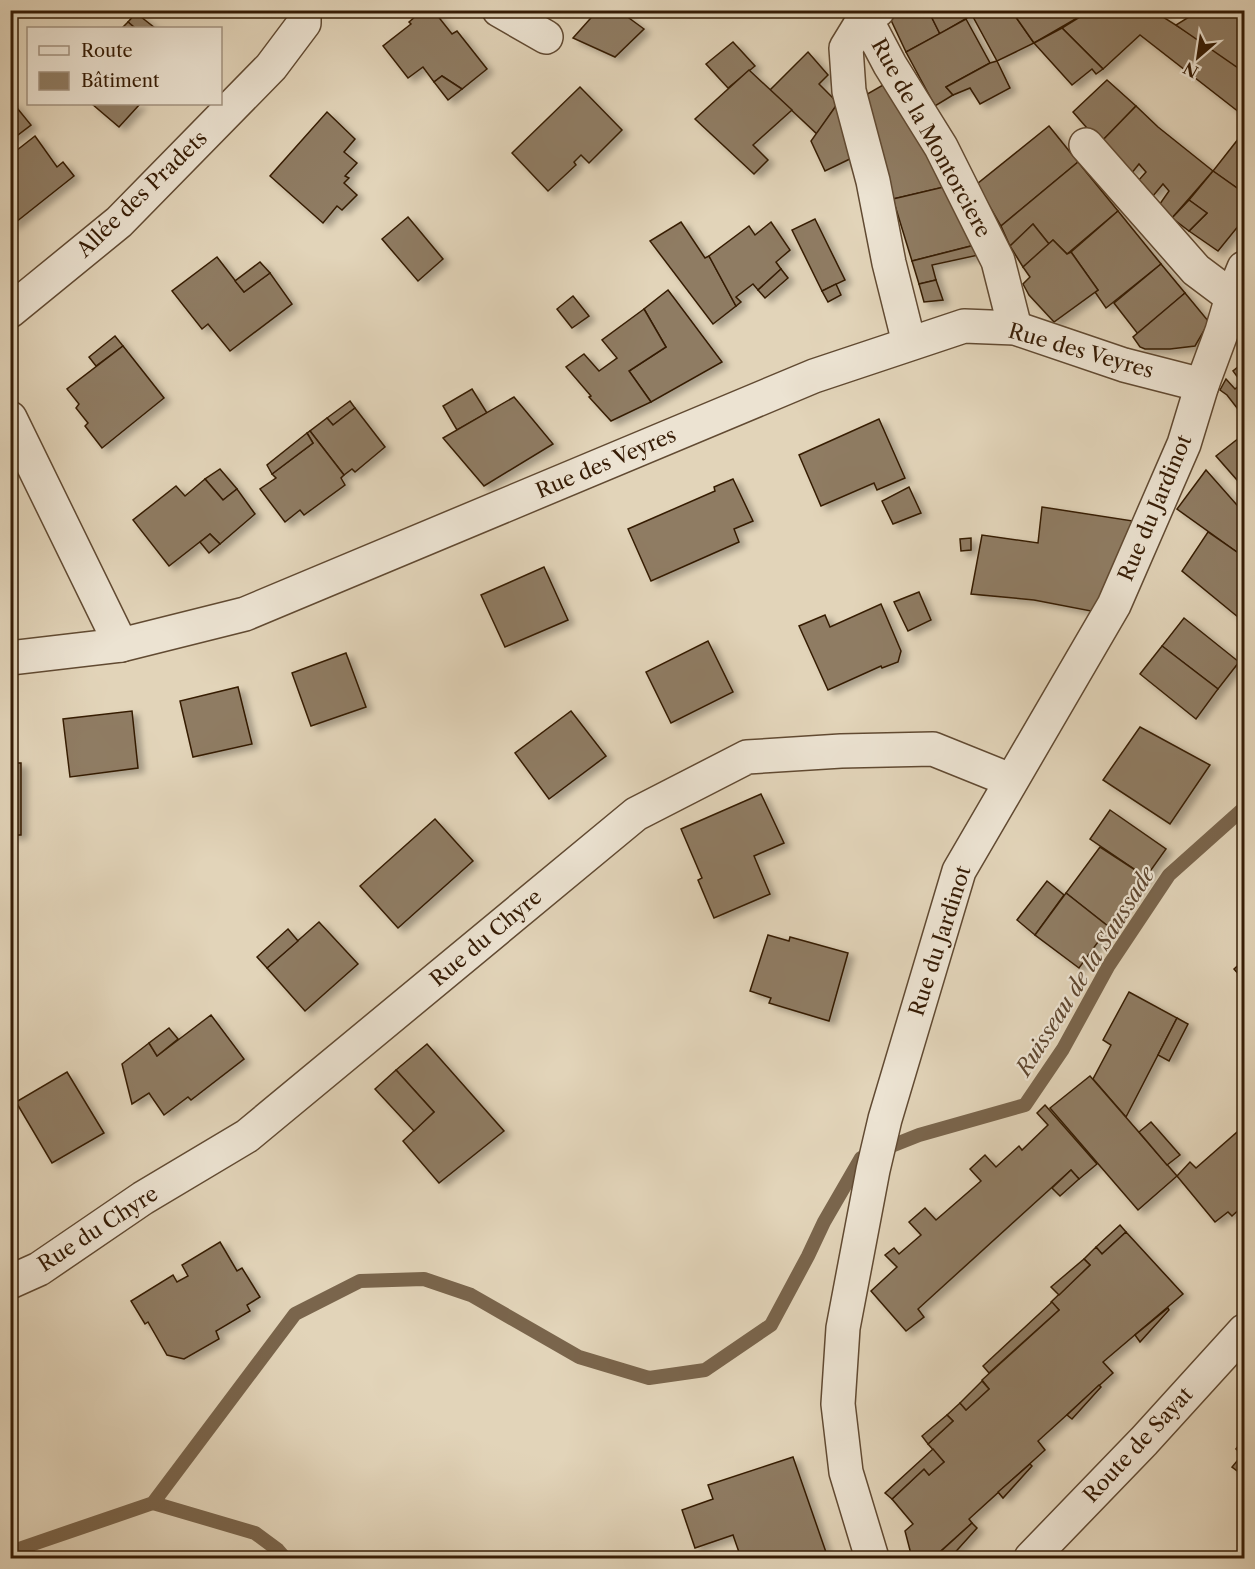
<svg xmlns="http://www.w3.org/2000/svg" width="1255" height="1569" viewBox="0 0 1255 1569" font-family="'Libre Caslon Text',serif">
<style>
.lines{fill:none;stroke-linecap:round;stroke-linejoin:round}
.stream{stroke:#7a654c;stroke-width:14}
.building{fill:#8f7c63;stroke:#361c05;stroke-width:1.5;filter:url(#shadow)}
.minor-casing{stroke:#614a32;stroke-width:36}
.minor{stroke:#ece3d2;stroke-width:33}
.labels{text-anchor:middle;stroke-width:4.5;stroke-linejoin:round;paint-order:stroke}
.street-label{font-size:21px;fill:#361c05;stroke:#ece3d2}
.water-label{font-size:22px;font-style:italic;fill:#5e462f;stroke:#ece3d2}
</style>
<defs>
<filter id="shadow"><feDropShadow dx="6" dy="4" stdDeviation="3" flood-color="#0004"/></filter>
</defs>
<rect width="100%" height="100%" fill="#e2d4b9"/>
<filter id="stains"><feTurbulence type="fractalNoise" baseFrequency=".00333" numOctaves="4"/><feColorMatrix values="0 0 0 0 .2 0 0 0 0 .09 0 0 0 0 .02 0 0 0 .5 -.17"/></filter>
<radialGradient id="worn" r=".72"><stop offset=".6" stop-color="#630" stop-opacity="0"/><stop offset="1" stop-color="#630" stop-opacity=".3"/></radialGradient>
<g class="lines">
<g class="stream">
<polyline points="153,1503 255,1533 278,1550 285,1558"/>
<polyline points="10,1552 153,1503 295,1314 360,1281 424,1279 471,1295 579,1357 649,1378 705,1370 771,1325 808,1256 824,1222 861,1158 919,1135 1025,1105 1063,1049 1109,965 1169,875 1244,808"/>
</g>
</g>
<g class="building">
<polygon points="423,10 433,10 452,34 457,31 487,69 462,89 442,76 434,82 423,67 408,78 383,46 411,24 409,22"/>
<polygon points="598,10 618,10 644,29 615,57 573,38"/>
<polygon points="903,10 928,10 940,34 906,52 890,18"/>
<polygon points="928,10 969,10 972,15 940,34"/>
<polygon points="979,10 1011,10 1034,43 997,61 972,15"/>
<polygon points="1016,10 1091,10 1034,43 1013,13"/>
<polygon points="1091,10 1152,10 1206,44 1244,72 1244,116 1140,35 1103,69 1062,28"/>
<polygon points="1200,10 1229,10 1244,22 1244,72 1176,25"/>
<polygon points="136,13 155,28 135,28 128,22"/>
<polygon points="966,19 990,63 946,87 953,95 935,106 906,52"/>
<polygon points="128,22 135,28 122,28"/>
<polygon points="1062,28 1103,69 1096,74 1092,69 1072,85 1034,43"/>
<polygon points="733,42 755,66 728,88 706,64"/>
<polygon points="808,52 828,75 819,84 838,103 817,134 770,90"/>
<polygon points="997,61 1010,88 980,104 970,88 953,95 946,87 990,63"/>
<polygon points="749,70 792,110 753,145 768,160 754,174 695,119"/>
<polygon points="442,76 462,89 448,100 434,82"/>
<polygon points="1107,80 1136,106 1100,143 1073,112"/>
<polygon points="883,85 948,186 893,199 862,97"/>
<polygon points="580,87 622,130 589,163 581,155 574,162 576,165 548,191 512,153"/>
<polygon points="13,103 31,125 10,141 10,105"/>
<polygon points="838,103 856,156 825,171 811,141"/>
<polygon points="92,104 140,104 119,127"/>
<polygon points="1136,106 1158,127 1213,171 1172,218 1157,208 1169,191 1163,184 1153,196 1138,181 1146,172 1139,164 1131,174 1100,143"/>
<polygon points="327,112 355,139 344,152 357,163 345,176 349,178 344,183 357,195 342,210 337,206 323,223 270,176"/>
<polygon points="1049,126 1078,162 1001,226 977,184"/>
<polygon points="35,136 57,167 63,162 74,176 11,226 10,152 12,154"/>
<polygon points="1239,138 1244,143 1244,193 1213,171"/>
<polygon points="1078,162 1118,211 1067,254 1053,240 1049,244 1033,224 1010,246 1001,226"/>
<polygon points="1213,171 1244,193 1244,219 1218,251 1189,231 1207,213 1189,200"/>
<polygon points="948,186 979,244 912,261 893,199"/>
<polygon points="1189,200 1207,213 1189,231 1172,218"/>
<polygon points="1118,211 1161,264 1106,308 1095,292 1098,290 1071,252"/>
<polygon points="408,217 443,259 418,281 382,239"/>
<polygon points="815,219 845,280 822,291 792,230"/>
<polygon points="681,222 705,258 709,256 736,306 713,324 650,241"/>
<polygon points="771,222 790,250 776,262 781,269 758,290 753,284 736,297 741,302 736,306 709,256 749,226 755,235"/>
<polygon points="1033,224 1049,244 1023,267 1010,246"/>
<polygon points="1053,240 1067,254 1071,252 1098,290 1054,322 1029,295 1023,284 1030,277 1023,267"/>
<polygon points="979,244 983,254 932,265 936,280 919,284 912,261"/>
<polygon points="217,257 244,292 270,273 292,304 230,351 208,324 202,329 172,291"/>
<polygon points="260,262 270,273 244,292 235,281"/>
<polygon points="1161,264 1185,293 1138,334 1114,303"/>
<polygon points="781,269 788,278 765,298 758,290"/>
<polygon points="936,280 943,300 924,302 919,284"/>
<polygon points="836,284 841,295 828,302 822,291"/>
<polygon points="668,290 722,362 651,402 629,371 666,347 644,309"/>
<polygon points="1185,293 1209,322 1195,346 1170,349 1145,349 1140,347 1133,337"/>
<polygon points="573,296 589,316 572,328 557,309"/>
<polygon points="644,309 666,347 629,371 651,402 611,421 589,397 591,396 566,367 584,354 599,371 617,358 602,340"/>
<polygon points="115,336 123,346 96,366 89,357"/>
<polygon points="123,346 164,398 102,448 85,426 88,423 76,408 79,404 67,389"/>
<polygon points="1244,362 1244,386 1233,371"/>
<polygon points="1226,379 1235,389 1242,383 1244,386 1244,417 1227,395 1220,390"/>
<polygon points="472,389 487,413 457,430 443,406"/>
<polygon points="514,397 553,444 484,486 443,438"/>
<polygon points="350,401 355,408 333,425 327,418"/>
<polygon points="355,408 385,447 355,472 352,469 344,475 310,431 327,418 333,425"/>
<polygon points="879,419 905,478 877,490 874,483 821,506 799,455"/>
<polygon points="310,431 344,475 341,478 345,485 304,515 300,510 285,522 260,489 276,478 272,474 313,443 307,433"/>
<polygon points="307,433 313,443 272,474 267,465"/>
<polygon points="1244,434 1244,488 1216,456"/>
<polygon points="220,469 237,489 223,500 205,479"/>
<polygon points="1206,470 1244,513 1244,557 1177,509"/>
<polygon points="205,479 223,500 237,489 255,514 220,544 210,534 169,566 133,520 176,486 185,496"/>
<polygon points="733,479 753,521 734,529 739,542 651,581 628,529 715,491 714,487"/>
<polygon points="909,487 921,513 893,524 882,501"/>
<polygon points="1042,507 1133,521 1096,612 1034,600 971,594 982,535 1038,543"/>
<polygon points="1208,532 1244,557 1242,562 1244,564 1244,622 1182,571"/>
<polygon points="210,534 220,544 209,553 200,542"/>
<polygon points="971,538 971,550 961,551 960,539"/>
<polygon points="544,567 568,620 505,647 481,595"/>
<polygon points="919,592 931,620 908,631 894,602"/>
<polygon points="881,604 901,651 898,662 882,668 881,666 828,690 799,626 825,615 830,627"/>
<polygon points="1184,618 1239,662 1218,689 1162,646"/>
<polygon points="708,641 733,692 671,723 646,672"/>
<polygon points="1162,646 1218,689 1196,719 1140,674"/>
<polygon points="346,653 366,707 311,726 292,673"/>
<polygon points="238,687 252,744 193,757 180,701"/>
<polygon points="132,711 138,768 70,777 63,719"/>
<polygon points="571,711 606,756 549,799 515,753"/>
<polygon points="1140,727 1210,765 1170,824 1103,780"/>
<rect x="10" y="763" width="11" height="72"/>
<polygon points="761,794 784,843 754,856 770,894 714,918 698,880 702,878 681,829"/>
<polygon points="1110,810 1166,849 1146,877 1090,839"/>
<polygon points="435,819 473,861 398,928 360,886"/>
<polygon points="1100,847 1146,877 1109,927 1066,893"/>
<polygon points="1047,881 1064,895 1035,935 1017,920"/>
<polygon points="1066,893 1109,927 1079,968 1035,935"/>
<polygon points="319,922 358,964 305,1011 267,968"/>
<polygon points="288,929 298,941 267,968 257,957"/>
<polygon points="768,935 789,941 790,937 848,953 829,1021 769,1003 771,998 750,991"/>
<polygon points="1244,960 1244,974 1241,977 1234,969"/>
<polygon points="1129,992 1177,1018 1126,1117 1093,1079 1111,1045 1103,1040"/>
<polygon points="211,1015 244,1059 191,1100 188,1097 164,1115 149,1093 132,1104 122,1064 149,1043 157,1056"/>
<polygon points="1177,1018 1188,1024 1169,1061 1158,1055"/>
<polygon points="169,1028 178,1039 157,1056 149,1043"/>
<polygon points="427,1044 504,1131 439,1183 403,1141 434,1112 396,1070"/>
<polygon points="396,1070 434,1112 414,1131 375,1089"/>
<polygon points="67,1072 104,1133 52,1163 16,1102"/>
<polygon points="1090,1076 1177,1176 1138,1210 1050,1108"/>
<polygon points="1045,1105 1097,1164 1079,1179 1071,1170 918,1309 924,1317 906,1331 871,1291 897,1267 885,1255 894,1248 899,1254 921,1235 909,1222 925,1208 936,1220 981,1181 970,1169 985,1155 996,1167 1019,1146 1022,1150 1048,1125 1037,1113"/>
<polygon points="1151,1122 1180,1155 1167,1165 1139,1132"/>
<polygon points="1244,1126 1244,1205 1232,1216 1228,1212 1215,1222 1177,1176 1190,1162 1196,1168"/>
<polygon points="1071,1170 1079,1179 1060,1196 1052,1188"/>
<polygon points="1120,1225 1126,1232 1102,1254 1096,1247"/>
<polygon points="1126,1232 1183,1294 1103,1362 1113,1373 1038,1441 1045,1450 969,1519 972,1523 933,1558 912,1558 905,1531 913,1524 892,1499 924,1469 929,1475 944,1462 928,1444 953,1421 947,1415 960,1403 966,1410 989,1389 982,1380 1059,1310 1051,1302 1090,1265 1084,1259 1096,1247 1102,1254"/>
<polygon points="220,1242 237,1271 242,1268 260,1297 247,1305 250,1311 216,1331 219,1339 184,1359 167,1355 148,1322 145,1324 131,1301 173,1275 177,1282 188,1276 182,1265"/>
<polygon points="1084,1259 1090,1265 1059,1295 1051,1287"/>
<polygon points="1052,1302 1059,1310 989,1373 983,1366"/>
<polygon points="1168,1308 1169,1310 1140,1342 1135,1335"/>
<polygon points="982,1381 989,1389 966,1410 960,1403"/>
<polygon points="1099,1385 1101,1387 1072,1419 1067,1415"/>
<polygon points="947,1415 953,1421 928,1444 922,1436"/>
<polygon points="1244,1438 1244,1476 1232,1467 1242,1455 1236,1449"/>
<polygon points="933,1449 944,1462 929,1475 924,1469 892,1499 885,1493"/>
<polygon points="793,1457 828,1558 741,1558 733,1535 695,1548 682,1510 713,1499 708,1485"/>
<polygon points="1030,1464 1032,1466 1003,1498 998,1492"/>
<polygon points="972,1523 977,1528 950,1558 945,1558 939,1553"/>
</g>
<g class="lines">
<g class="minor-casing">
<g id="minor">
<polyline points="499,10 546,37"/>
<polyline points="861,10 890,65 941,147 998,261 1015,328"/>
<polyline points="878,10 865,17 846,48 849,91 873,181 889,263 909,343"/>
<polyline points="1086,145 1196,270 1232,297"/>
<polyline points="10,311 119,222 271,67 304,23 304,10"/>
<polyline points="10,418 121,645"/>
<polyline points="10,658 121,645 245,614 814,376 964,326 1015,328 1124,365 1202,385"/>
<polyline points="10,1282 39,1269 143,1198 247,1136 636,814 747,757 841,751 933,749 1010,780"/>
<polyline points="872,1558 846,1472 838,1404 843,1328 873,1170 885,1119 959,871 1114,605 1184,444 1202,385 1222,331 1232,297 1244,268"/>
<polyline points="1031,1558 1144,1441 1244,1331"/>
</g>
</g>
<use href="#minor" class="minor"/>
</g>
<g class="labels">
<g class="street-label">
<text transform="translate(931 138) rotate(61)" y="7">Rue de la Montorciere</text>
<text transform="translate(142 194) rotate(-44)" y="7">Allée des Pradets</text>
<text transform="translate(1081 351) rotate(16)" y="7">Rue des Veyres</text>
<text transform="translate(606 463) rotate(-23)" y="7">Rue des Veyres</text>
<text transform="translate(1155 508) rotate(-67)" y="7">Rue du Jardinot</text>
<text transform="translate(486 938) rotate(-40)" y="7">Rue du Chyre</text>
<text transform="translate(940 941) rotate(-72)" y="7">Rue du Jardinot</text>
<text transform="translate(98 1229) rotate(-33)" y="7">Rue du Chyre</text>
<text transform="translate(1138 1445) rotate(-47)" y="7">Route de Sayat</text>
</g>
<g class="water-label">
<text transform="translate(1085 971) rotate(-58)" y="8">Ruisseau de la Saussade</text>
</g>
</g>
<rect width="1255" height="1569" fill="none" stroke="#e2d4b9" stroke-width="36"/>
<rect x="12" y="12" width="1231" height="1545" fill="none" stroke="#361c05" stroke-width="3"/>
<rect x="18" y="18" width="1219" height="1533" fill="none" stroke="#361c05" stroke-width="1.5"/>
<rect x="27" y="27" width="195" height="78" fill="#ece3d2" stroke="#a39380" stroke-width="1.5"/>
<rect x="39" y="46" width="30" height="9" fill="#ece3d2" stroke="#a39380" stroke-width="1.5"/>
<text x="81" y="57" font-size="18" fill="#361c05">Route</text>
<rect x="39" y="72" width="30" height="18" fill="#8f7c63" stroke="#a39380" stroke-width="1.5"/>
<text x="81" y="87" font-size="18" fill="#361c05">Bâtiment</text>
<g transform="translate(1198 57) rotate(209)" stroke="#ece3d2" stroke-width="4.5" paint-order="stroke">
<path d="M0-4.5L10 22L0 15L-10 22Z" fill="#361c05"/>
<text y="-9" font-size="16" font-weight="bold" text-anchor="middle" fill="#361c05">N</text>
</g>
<rect width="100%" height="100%" filter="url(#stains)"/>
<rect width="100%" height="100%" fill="url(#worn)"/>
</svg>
